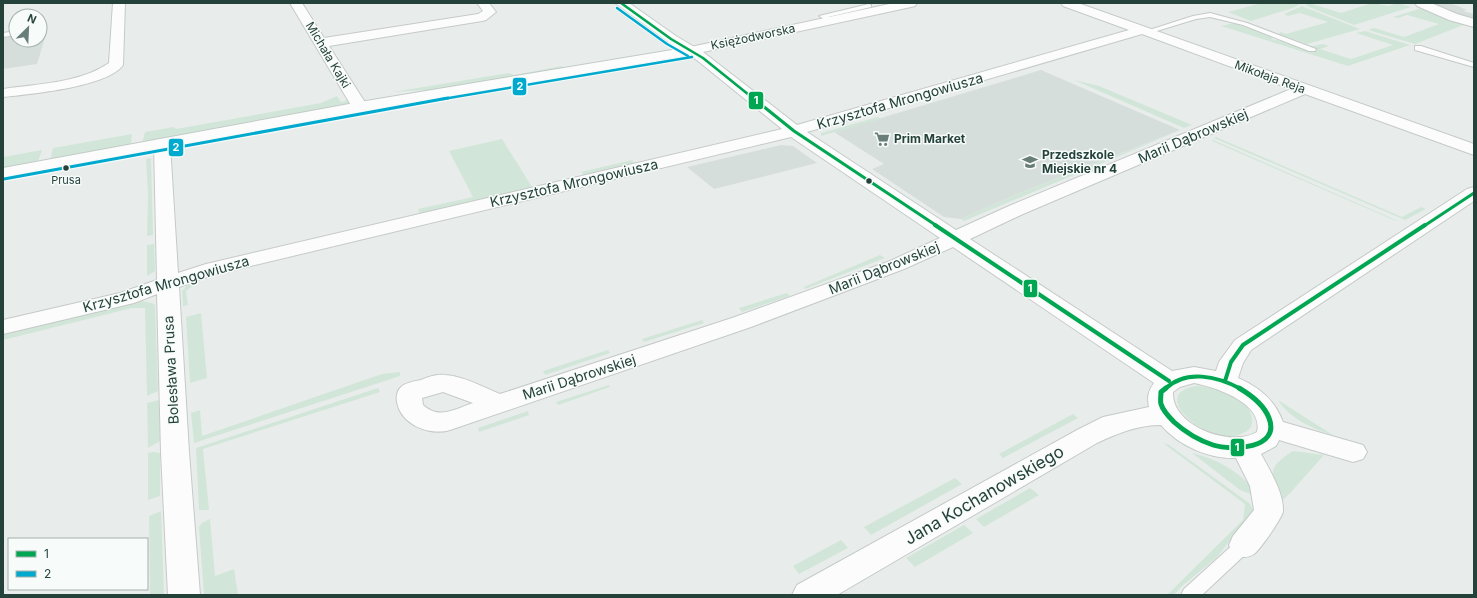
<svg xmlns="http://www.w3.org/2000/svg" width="1477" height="598" viewBox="0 0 1477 598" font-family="Inter,sans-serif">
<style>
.built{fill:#d6dedb}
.green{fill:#d1e6d8}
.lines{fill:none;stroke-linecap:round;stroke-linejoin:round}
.lane-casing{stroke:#c5cac8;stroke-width:2}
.street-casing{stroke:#c5cac8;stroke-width:2}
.secondary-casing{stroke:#c3cbc8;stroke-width:2}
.lane{fill:#fcfcfc;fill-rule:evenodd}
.street{fill:#fcfcfc;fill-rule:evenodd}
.secondary{fill:#fcfcfc;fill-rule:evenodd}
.bus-1-far3-casing{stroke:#f7fbf9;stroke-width:4.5}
.bus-1-far2-casing{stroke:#f7fbf9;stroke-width:5.5}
.bus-1-far1-casing{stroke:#f7fbf9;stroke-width:7}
.bus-1-casing{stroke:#f7fbf9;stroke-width:8}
.bus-2-far1-casing{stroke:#f7fbf9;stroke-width:4.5}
.bus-2-casing{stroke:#f7fbf9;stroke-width:5.5}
.bus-1-far3{stroke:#00a651;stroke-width:2.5}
.bus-1-far2{stroke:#00a651;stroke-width:3}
.bus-1-far1{stroke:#00a651;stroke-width:4}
.bus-1{stroke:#00a651;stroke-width:5}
.bus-2-far1{stroke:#00a9ce;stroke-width:2.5}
.bus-2{stroke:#00a9ce;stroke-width:3}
.bus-dot{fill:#24423a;stroke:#f7fbf9;stroke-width:1.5}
.labels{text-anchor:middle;stroke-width:3;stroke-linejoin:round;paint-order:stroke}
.far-bus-label{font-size:11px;fill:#24423a;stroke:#f7fbf9}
.far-street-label{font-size:12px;fill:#24423a;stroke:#f7fbf9}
.far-poi-label{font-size:12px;font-weight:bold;fill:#24423a;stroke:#f7fbf9;text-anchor:start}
.street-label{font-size:14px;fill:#24423a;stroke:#f7fbf9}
.near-street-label{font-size:17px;fill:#24423a;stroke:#f7fbf9}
.line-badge{stroke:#f7fbf9;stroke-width:1.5}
.badge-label{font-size:11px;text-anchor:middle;font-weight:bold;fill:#fff}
</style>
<rect width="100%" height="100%" fill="#e8edeb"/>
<g class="built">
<polygon points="1428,3 1448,3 1458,6 1467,10 1463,11 1474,14 1474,20 1442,11 1441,7"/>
<polygon points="47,31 37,64 3,69 3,37 16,35 16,40 40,40 40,32"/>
<polygon points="1041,70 1180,130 1017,194 961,219 944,217 872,169 884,164 834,132"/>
<polygon points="781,145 793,146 817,163 714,189 687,167"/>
</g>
<g class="green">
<polygon points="1262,3 1302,3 1293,8 1251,21 1228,12"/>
<polygon points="1309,3 1315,3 1312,4 1341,13 1372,3 1389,6 1397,3 1411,7 1354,25 1309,7 1306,5"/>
<polygon points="1302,6 1304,7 1360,29 1307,44 1279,34 1280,32 1286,34 1328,22 1300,13 1288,16 1284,14"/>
<polygon points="1425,7 1466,24 1415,44 1368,30 1374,28 1404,37 1439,24 1407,15 1398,18 1393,17"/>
<polygon points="1234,23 1274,37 1271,39 1282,41 1302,48 1323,44 1329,46 1320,49 1351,59 1393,45 1356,33 1365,31 1410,45 1348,66 1221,26"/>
<polygon points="651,62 651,64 564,79 561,78"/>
<polygon points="562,66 563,68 520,75 515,78 427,93 426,90 393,92 509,73 514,75"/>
<polygon points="1074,80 1099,86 1192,125 1184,128"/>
<polygon points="337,96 341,102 348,100 348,103 345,106 142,144 145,132 174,127 176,129 321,103"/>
<polygon points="878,117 881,119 821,136 821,133"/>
<polygon points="1181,130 964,221 961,219 1017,194"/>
<polygon points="132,134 131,145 50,160 53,148"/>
<polygon points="1216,137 1402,217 1421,207 1426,209 1405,220 1214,138"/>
<polygon points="502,139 532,187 569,178 570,180 420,214 418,209 473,197 449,151"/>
<polygon points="1213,140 1398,221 1396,221 1212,141"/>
<polygon points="42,150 38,162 3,168 3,157"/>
<polygon points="141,152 148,153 47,172 49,168"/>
<polygon points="666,156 667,157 584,176 581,172 632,160 634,163"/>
<polygon points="151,158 153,235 147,236 148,194 146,159"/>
<polygon points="154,244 155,271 147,276 147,245"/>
<polygon points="300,254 203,278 186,291 188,305 183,306 182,291 189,283 201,277"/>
<polygon points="880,255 885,258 805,289 804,287"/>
<polygon points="787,293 790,296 742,312 739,308"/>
<polygon points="141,301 152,303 155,305 158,391 147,396 145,308 132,308 3,340 3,333 131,302"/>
<polygon points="201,313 207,378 190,383 186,317"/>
<polygon points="702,320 704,323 644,342 642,339"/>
<polygon points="608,350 610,353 545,375 543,371"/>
<polygon points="400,372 400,376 194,443 191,413 200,410 202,436 382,374"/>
<polygon points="609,385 610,387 558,405 556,402"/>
<path d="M1196,386C1215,386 1260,401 1251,427C1224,460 1140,395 1196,386Z"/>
<polygon points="378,388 380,392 203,449 209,510 199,510 196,448"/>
<polygon points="159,400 160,441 148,448 147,403"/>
<path d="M1278,400L1333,435C1313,429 1290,419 1278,400Z"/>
<polygon points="528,411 529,415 479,432 478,428"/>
<polygon points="1073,414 1078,418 1003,458 999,454"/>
<polygon points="1163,443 1169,445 1249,503 1254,511 1216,558 1182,586 1174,595 1167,595 1243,520 1245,504"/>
<path d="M1293,451L1324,455L1292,491L1278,505C1273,475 1264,469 1293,451Z"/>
<polygon points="153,452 160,453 160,496 148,500 148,453"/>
<path d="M1192,453C1213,457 1248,475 1256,496L1240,490Z"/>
<polygon points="955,478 962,484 871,535 864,527"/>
<polygon points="1030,488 1039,495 984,527 976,519"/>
<polygon points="161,511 164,595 150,595 149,516"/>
<polygon points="210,519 215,576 234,569 238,595 204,595 199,527 202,523"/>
<polygon points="964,525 973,533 915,567 906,558"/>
<polygon points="841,540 848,548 799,574 793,566"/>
</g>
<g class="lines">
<g class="lane-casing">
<g id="lane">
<polygon points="869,4 871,5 871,7 828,17 832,20 829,22 819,16"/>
<polygon points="1210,13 1247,23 1316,49 1315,51 1309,51 1243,25 1210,17 1196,19 1147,34 1143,32 1193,16"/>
<polygon points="16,31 16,35 3,37 3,33"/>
<polygon points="1415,46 1421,46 1474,63 1474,67 1415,50"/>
<polygon points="1244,538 1250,540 1252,545 1250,550 1202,595 1181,595 1184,589 1238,540"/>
</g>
</g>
<g class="street-casing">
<g id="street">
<path d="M113,3H125L123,65C108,87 30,94 3,97V89C37,84 80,83 109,63Z"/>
<polygon points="290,3 302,3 324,38 478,14 483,11 477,3 489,3 496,12 486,20 482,21 329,46 368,107 365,110 360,112 355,110 352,107"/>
<path d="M894,3H917L915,6L911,7L703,52L797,125L1129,30L1063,6L1061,3H1078L1474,144V155L1305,94L1023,214L970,239L1172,371L1194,367L1216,371L1219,362L1235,340L1467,189L1474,187V201L1251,350L1243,363L1238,378C1259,387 1275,400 1283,422L1363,445L1367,452L1363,459L1353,462L1279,440L1276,446L1261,454C1269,469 1284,493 1283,511C1283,517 1259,551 1254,554C1246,559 1241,557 1233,554L1229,545L1233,536L1254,510L1250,486L1236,458C1209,459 1179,446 1161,425C1138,425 1118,433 1097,443L837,595H792L797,585L1079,429L1103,417L1149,407C1147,397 1148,391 1154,383L953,247L904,269L751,327L450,430C430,436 401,425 397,402C396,397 397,391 401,387C405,383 415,381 421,380C428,377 437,374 445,375C463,376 483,387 500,394L735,317L890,261L940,238L791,137L213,275L179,287L189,452L200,595H168L161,452L157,294L134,303L3,334V320L120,293L157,280L154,144L156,140L162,139L168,140L170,144L178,273L206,264L782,129L698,61L684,51L686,48ZM1142,34L1291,89L1009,206L956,230L807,132ZM1194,383C1215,387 1264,403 1257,432C1231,448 1171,426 1173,392L1180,387ZM443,392L473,403C455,409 439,420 423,405L422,398Z"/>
<polygon points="1415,3 1431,3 1457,14 1474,19 1474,27 1449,20 1417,6"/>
</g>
</g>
<g class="secondary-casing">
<polygon id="secondary" points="615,3 629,3 676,36 696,48 698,51 696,54 691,55 360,112 3,178 3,168 360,102 678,49"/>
</g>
<use href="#lane" class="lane"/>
<use href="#street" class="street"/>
<use href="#secondary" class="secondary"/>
<g class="bus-1-far3-casing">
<polyline id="bus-1-far3" points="621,3 671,39 703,58 754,99"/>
</g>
<g class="bus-1-far2-casing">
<g id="bus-1-far2">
<polyline points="753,98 794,131 937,226"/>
<polyline points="1424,226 1474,193"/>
</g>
</g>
<g class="bus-1-far1-casing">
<g id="bus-1-far1">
<polyline points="935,225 1169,381"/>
<polyline points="1225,381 1231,362 1243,345 1425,225"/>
<path d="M1165,389C1186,369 1217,376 1241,389"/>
</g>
</g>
<g class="bus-1-casing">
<path id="bus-1" d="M1166,388L1161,392C1161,396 1160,401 1161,404C1163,411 1169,417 1174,422C1185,432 1198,440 1213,445C1232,451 1281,449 1269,418C1264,405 1251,395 1239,388"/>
</g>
<g class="bus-2-far1-casing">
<g id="bus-2-far1">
<polyline points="617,8 667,44 688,56"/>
<polyline points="443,99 692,57"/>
</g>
</g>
<g class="bus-2-casing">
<polyline id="bus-2" points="4,179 448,98"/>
</g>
<use href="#bus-1-far3" class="bus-1-far3"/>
<use href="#bus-1-far2" class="bus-1-far2"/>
<use href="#bus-1-far1" class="bus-1-far1"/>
<use href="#bus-1" class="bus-1"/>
<use href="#bus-2-far1" class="bus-2-far1"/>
<use href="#bus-2" class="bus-2"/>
</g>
<defs>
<g id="supermarket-bare" transform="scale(1.2)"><path d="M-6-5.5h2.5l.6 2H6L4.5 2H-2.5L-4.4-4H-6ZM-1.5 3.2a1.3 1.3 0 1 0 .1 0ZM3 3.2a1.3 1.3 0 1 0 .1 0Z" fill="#697e78" stroke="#f7fbf9" stroke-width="2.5" paint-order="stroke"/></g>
<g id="school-bare" transform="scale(1.2)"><path d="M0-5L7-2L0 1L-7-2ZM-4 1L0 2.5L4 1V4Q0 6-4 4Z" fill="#697e78" stroke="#f7fbf9" stroke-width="2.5" paint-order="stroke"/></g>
</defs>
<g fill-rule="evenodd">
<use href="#supermarket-bare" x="882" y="139"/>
<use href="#school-bare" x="1030" y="162"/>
</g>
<g class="bus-dot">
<circle cx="66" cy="168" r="3.5"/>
<circle cx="869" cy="181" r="3.5"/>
</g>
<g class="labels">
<g class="far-bus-label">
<text x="66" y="184">Prusa</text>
</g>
<g class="far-street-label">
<text transform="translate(753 37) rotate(-12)" y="4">Księżodworska</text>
<text transform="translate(328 55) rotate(59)" y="4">Michała Kajki</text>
<text transform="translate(1270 77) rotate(20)" y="4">Mikołaja Reja</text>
</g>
<g class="far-poi-label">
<text x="894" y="143">Prim Market</text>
<text x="1042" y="159">Przedszkole<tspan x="1042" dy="14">Miejskie nr 4</tspan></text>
</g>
<g class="street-label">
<text transform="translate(900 101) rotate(-16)" y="5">Krzysztofa Mrongowiusza</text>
<text transform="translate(1193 136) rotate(-23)" y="5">Marii Dąbrowskiej</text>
<text transform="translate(574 183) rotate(-13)" y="5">Krzysztofa Mrongowiusza</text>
<text transform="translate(884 268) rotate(-22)" y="5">Marii Dąbrowskiej</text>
<text transform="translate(166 284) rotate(-16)" y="5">Krzysztofa Mrongowiusza</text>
<text transform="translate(171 370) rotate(-93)" y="5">Bolesława Prusa</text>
<text transform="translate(579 377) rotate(-18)" y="5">Marii Dąbrowskiej</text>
</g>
<g class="near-street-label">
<text transform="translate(984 495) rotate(-30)" y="6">Jana Kochanowskiego</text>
</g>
</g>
<g class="line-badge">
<rect x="512" y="77" width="15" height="19" rx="4" fill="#00a9ce"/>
<rect x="748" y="91" width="16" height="19" rx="4" fill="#00a651"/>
<rect x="168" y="138" width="16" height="19" rx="4" fill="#00a9ce"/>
<rect x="1023" y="279" width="15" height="19" rx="4" fill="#00a651"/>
<rect x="1230" y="438" width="15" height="19" rx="4" fill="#00a651"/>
</g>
<g class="badge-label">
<text x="520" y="90">2</text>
<text x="756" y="104">1</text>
<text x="176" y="151">2</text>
<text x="1030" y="292">1</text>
<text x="1237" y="451">1</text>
</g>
<rect width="1477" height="598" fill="none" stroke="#24423a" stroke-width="8"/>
<rect x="8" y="538" width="140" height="52" fill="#f7fbf9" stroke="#a3b1ad"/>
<rect x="16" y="551" width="20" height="6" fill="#00a651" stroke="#a3b1ad"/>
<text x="44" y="558" font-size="12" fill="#24423a">1</text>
<rect x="16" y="571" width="20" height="6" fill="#00a9ce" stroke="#a3b1ad"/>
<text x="44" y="578" font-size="12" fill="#24423a">2</text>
<g transform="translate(28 28) rotate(24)"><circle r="19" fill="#f7fbf9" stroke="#a3b1ad"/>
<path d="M0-3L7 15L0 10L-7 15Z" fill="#697e78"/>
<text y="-6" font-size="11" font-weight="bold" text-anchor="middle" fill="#24423a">N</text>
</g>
</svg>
